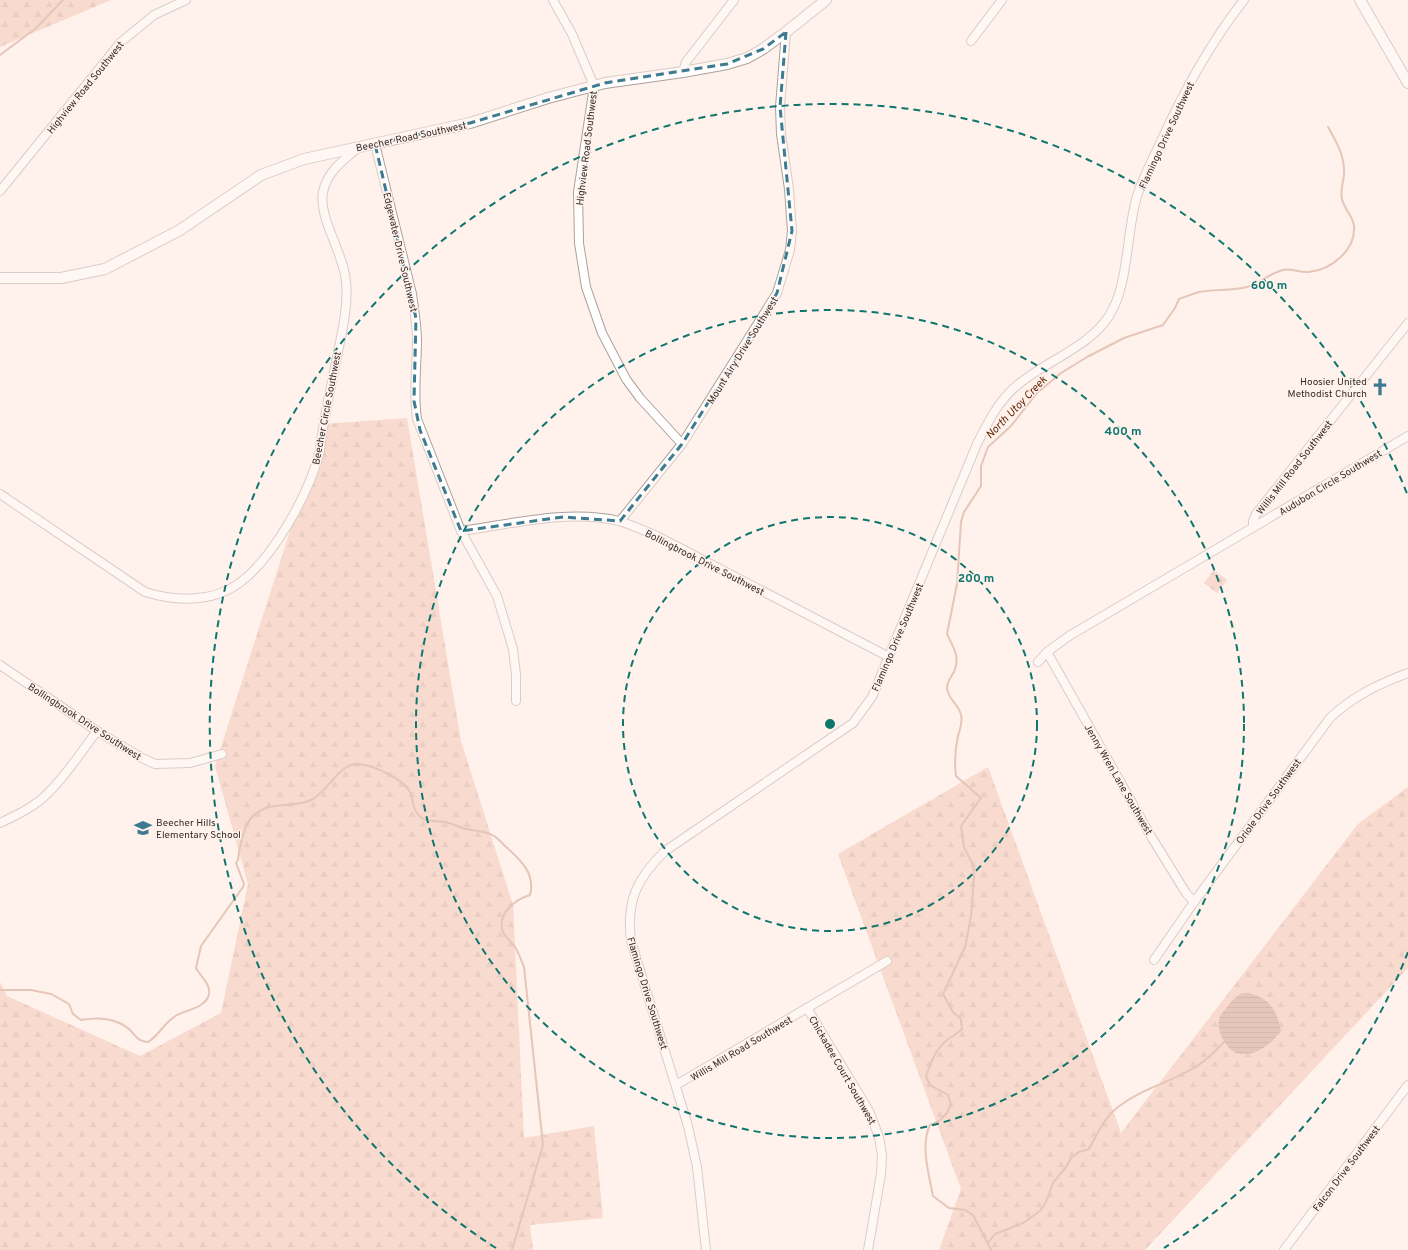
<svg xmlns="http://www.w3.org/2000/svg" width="1408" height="1250" viewBox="0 0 1408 1250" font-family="Overpass,sans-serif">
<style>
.forest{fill:url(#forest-firs)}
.cemetery{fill:url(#cemetery-stones)}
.water{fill:url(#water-rules)}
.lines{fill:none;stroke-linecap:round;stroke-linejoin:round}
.stream{stroke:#c5927c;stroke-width:2}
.minor-casing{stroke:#aea19b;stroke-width:10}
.tertiary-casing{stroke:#aea19b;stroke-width:12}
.minor{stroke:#fff;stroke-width:8}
.tertiary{stroke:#fff;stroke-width:10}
.marked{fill:none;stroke:#3d7b91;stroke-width:3;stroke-dasharray:8 5;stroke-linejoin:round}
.ring{fill:none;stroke:#0f766e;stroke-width:2;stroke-dasharray:7 5}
.labels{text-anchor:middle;stroke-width:3;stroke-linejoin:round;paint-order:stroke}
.street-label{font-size:10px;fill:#322d2b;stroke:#fff1eb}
.poi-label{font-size:10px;fill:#322d2b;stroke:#fff1eb;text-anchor:end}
.water-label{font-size:11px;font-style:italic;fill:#5d1e00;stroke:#fff1eb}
.centre{fill:#0f766e;stroke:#fff1eb;stroke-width:2}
.ring-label{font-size:12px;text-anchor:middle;font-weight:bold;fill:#0f766e;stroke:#fff1eb;stroke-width:3;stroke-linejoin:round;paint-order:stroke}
</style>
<defs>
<pattern id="forest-firs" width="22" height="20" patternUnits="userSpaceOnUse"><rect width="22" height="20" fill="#f0beaa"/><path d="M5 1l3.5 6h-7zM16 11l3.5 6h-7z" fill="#cea492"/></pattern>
<pattern id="cemetery-stones" width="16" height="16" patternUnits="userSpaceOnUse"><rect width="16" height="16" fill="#f0beaa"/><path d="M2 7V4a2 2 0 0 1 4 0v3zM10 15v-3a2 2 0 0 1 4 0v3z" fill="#cea492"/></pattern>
<pattern id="water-rules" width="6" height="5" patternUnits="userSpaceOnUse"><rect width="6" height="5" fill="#c5927c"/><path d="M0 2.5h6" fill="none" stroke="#a17866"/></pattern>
</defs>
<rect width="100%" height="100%" fill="#fff1eb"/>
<g class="forest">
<polygon points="0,0 111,0 0,47"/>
<polygon points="407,418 461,741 513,905 524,1138 594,1126 603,1218 530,1225 533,1250 0,1250 0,982 7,996 140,1056 221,1013 248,884 215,766 324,424"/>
<polygon points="988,767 1121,1133 1358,824 1408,787 1408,968 1145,1250 939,1250 961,1189 838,854"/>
</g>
<polygon class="cemetery" points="1214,570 1227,580 1217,593 1204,583"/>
<path class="water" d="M1243,993C1267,994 1277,1009 1281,1031C1272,1044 1253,1058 1237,1053C1225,1049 1215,1028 1220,1017C1221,1014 1225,1010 1227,1007C1231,1002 1236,996 1243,993Z"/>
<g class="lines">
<g class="stream">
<polyline points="0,55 35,29 63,0"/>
<path d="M0,990H31L51,994L69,1004L73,1014L81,1020C98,1017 117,1018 130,1030C136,1036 138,1042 148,1042C160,1035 163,1023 177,1015C187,1010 207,1007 209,994C211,984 200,976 196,968L201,946L243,887L244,884L236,863L238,860C239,848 244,826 252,817C269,799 293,809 311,800C328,792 339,763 358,764C373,765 404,779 410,792C414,802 412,811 422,818C427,822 439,821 446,822C452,824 457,826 463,828C472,831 482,830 490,834C495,835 500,841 504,845C519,859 536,872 530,895C516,899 496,914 503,932C505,937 512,942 515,947C519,953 521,960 524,967L543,1145L512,1250"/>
<path d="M988,1243L995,1234L1023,1223L1040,1211L1046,1202L1053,1183L1066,1167L1071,1158L1079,1152L1089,1149C1097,1134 1105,1117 1118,1107C1141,1089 1168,1083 1192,1069C1205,1062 1215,1052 1225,1041"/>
<path d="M991,1250L973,1215L965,1210L949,1208L933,1196C929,1174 920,1146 930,1125C941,1121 946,1116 951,1105L948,1095L930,1085L926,1076C930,1064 936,1048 947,1040C952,1036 957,1034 962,1029L961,1019L953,1012L943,994L965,947L971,917L974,876L973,865L964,847L961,826L981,798L956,776C954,762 955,750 958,736C960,729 963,723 961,715C959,704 948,700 947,688C947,680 953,676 955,669C960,656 952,645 947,634L957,584L961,522L964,512L981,486V466L988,447L1011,426L1037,393L1061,373L1087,357L1124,338L1163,325L1175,308L1179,299C1185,297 1192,294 1199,292C1215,289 1232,291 1247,287C1260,283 1270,273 1283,270C1291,268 1300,273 1309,272C1331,270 1356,250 1354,226C1353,216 1344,209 1342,199C1340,190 1343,183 1344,175C1345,156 1337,143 1328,127"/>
</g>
<g class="minor-casing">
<g id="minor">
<polyline points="553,0 572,34 594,86 578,192 579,243 586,287 602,333 626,379 640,398 682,444"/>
<polyline points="971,41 1002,0"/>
<polyline points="683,72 686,62 734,0"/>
<path d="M375,144L412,294C414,309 417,325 417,341C417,367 413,392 417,419L461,531L497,596L513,649L516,675V701"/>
<polyline points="0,191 121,42 154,15 186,0"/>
<path d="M0,494L145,592C174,601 211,603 238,584C272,560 306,498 318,458C321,449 321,438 323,428C326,409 330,391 334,372C339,343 349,311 346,282C344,253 318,218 323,192C327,172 343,160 358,148"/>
<polyline points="620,521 682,444 777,293 790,250 792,231 789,189 781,134 780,107 786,32"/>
<polyline points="1253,527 1253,521 1256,514 1408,323"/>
<path d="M461,531C512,524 569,509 619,521C632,525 645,531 657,536L889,657"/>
<polyline points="1047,652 1152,838 1186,893 1194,902"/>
<polyline points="1038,662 1047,652 1069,636 1408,436"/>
<polyline points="0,665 97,731 142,758 155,764 190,763 222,754"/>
<path d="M0,823C17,815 34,807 47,794C66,776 81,752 97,731"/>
<path d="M1154,960L1194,902L1330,718C1353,696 1379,684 1408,673"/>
<polyline points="807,1008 869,1111 879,1137 882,1155 881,1174 868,1250"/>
<polyline points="676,1085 887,961"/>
<path d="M706,1250L697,1167L688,1126L631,941C626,901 637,878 665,851L853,723L872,697L977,444C988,422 999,399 1020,383C1047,361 1090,346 1109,316C1129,285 1126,233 1137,196C1143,177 1153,159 1161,141C1184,91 1210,43 1244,0"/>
<polyline points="1284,1250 1408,1085"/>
</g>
</g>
<g class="tertiary-casing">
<g id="tertiary">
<polyline points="1360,0 1408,83"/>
<polyline points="0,278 61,278 105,269 180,230 261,175 304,159 470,123 548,98 605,83 683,72 727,64 747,58 763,49 786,32 826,0"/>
</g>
</g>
<use href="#minor" class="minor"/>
<use href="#tertiary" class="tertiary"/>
</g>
<path d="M0 0H1408V1250H0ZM786,32L780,107L792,231L777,293L682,444L620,521L563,517L461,531L420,430L414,401L416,318L375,144L470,123L605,83L727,64L763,49Z" fill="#fff1eb" fill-opacity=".55" fill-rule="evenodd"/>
<path class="marked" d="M786,32L780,107L792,231L777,293L682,444L620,521L563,517L461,531L420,430L414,401L416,318L375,144L470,123L605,83L727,64L763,49Z"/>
<g class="ring">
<circle cx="830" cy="724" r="207"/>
<circle cx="830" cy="724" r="414"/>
<path d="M1408 952A621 621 0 0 1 1164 1248M496 1248A621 621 0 1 1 1408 496"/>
</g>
<defs>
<g id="church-bare" transform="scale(1.38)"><path d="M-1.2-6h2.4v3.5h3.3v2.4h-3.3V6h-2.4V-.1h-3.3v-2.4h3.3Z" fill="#3d7b91" stroke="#fff1eb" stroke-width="2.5" paint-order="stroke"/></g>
<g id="school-bare" transform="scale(1.38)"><path d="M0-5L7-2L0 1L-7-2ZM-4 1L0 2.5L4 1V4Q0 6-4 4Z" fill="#3d7b91" stroke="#fff1eb" stroke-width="2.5" paint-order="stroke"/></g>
</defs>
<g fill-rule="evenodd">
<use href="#church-bare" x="1380" y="387"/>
<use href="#school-bare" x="143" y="828"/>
</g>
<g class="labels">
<g class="street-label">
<text transform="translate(85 87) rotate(-51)" y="4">Highview Road Southwest</text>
<text transform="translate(1166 135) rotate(-65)" y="4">Flamingo Drive Southwest</text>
<text transform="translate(411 136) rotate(-12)" y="4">Beecher Road Southwest</text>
<text transform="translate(586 148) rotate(-83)" y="4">Highview Road Southwest</text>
<text transform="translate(401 252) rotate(77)" y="4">Edgewater Drive Southwest</text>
<text transform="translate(742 350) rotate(-58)" y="4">Mount Airy Drive Southwest</text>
<text transform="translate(326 408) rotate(-79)" y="4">Beecher Circle Southwest</text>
<text transform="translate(1294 467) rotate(-52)" y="4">Willis Mill Road Southwest</text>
<text transform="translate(1330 482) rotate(-31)" y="4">Audubon Circle Southwest</text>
<text transform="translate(705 562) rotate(27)" y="4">Bollingbrook Drive Southwest</text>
<text transform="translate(897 637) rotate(-67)" y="4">Flamingo Drive Southwest</text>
<text transform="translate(85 721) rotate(33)" y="4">Bollingbrook Drive Southwest</text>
<text transform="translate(1119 779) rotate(60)" y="4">Jenny Wren Lane Southwest</text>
<text transform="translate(1268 801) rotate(-54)" y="4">Oriole Drive Southwest</text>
<text transform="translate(648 993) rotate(73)" y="4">Flamingo Drive Southwest</text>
<text transform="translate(741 1048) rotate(-31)" y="4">Willis Mill Road Southwest</text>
<text transform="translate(843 1070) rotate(60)" y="4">Chickadee Court Southwest</text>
<text transform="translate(1346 1168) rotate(-53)" y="4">Falcon Drive Southwest</text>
</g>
<g class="poi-label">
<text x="1367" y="385">Hoosier United<tspan x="1367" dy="12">Methodist Church</tspan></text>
<text x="156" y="826" text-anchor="start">Beecher Hills<tspan x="156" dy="12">Elementary School</tspan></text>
</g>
<g class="water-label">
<text transform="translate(1016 407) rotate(-46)" y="4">North Utoy Creek</text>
</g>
</g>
<circle cx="830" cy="724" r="6" class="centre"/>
<g class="ring-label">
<text x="1269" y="289">600 m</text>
<text x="1123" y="435">400 m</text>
<text x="976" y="582">200 m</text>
</g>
</svg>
